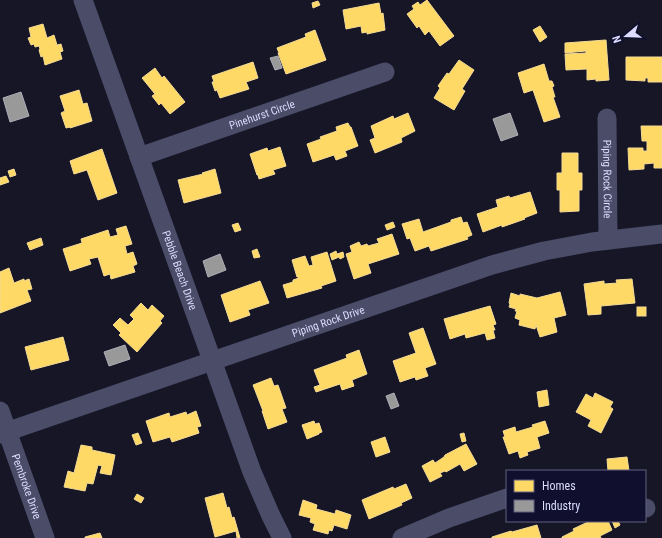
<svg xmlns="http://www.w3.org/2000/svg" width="662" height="538" viewBox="0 0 662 538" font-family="'Roboto Condensed',sans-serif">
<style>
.homes{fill:#ffd966;stroke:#f4da94}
.industry{fill:#999;stroke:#adadb8}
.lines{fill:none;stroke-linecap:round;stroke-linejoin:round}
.minor{stroke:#4a4c68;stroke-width:19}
.labels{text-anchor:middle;stroke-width:4;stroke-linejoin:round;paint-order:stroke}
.street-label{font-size:11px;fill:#dcdcff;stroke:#100f2e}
</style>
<rect width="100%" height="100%" fill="#161627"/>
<g class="homes">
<polygon points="427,0 454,36 440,46 429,31 425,35 419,26 417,28 407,14 414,9 412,6 418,2 420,5"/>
<polygon points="318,1 320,5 313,8 312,3"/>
<polygon points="379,3 381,14 383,13 385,30 367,34 367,32 362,33 361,26 346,29 343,10"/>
<polygon points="43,24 47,38 54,35 57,45 61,44 63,51 60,52 62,59 45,65 43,56 41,57 39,50 40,49 39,46 35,47 34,44 31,45 28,38 31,37 29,28"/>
<polygon points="540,26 547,37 540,42 533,30"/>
<polygon points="315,30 326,60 286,74 278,53 279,53 277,48 306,37 305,34"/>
<polygon points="606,40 609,80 596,81 596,79 587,80 587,69 566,70 565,54 586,53 586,51 565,53 565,43"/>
<polygon points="626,57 662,57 662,82 648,82 648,78 645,78 645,81 626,80"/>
<polygon points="459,60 474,70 462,89 465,91 454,110 434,98 440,88 438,86 447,73 449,74"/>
<polygon points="253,62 258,78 246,82 249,89 220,98 217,90 215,91 212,82 214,82 212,76"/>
<polygon points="544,64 549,81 552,81 554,86 552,87 555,97 553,97 560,117 544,122 533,90 524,93 518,73"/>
<polygon points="155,68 162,78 164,76 185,102 170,114 161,103 159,105 152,96 155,94 142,78"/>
<polygon points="79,90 83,104 87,103 92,121 70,128 70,127 66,128 61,113 65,111 60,96"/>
<polygon points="408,113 415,131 401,138 402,142 375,153 370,140 375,138 371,126 393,116 394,119"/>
<polygon points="348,123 350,127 351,127 358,146 345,151 347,156 336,160 334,155 313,162 307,144 321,139 320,137 337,131 336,127"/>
<polygon points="641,126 662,126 662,168 654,168 654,163 644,164 644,169 629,170 628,148 643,148 643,151 647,151 647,141 642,141"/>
<polygon points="280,147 286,166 273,170 275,174 259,179 258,175 257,175 250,154 267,148 268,151"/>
<polygon points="102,149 117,193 98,200 87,170 74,174 70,161"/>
<polygon points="562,153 578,153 578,173 582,173 582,190 579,190 579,211 560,212 560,190 557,190 557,173 562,173"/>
<polygon points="14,169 16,175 10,177 8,171"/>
<polygon points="215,169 221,193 184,203 178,180 203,174 202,173"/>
<polygon points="6,176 9,182 0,185 0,178"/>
<polygon points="530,192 537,213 524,218 525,219 502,227 502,225 483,232 477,214 498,207 496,200 509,196 510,198"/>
<polygon points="461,217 463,223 467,222 472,235 467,237 468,239 431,251 429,246 415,251 410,238 407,239 402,224 419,219 423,232 451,222 451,220"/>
<polygon points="393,222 395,227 387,230 385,225"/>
<polygon points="238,223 241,230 235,232 232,225"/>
<polygon points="126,226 132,244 125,246 127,254 133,252 137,264 133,266 135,272 111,279 110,274 104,276 98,257 89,259 91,264 70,271 63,249 82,243 81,239 108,230 110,237 118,235 116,229"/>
<polygon points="392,234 399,254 368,264 371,273 354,279 346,254 352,252 350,246 359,242 361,246 367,244 368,246 379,243 377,239"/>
<polygon points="41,238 43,245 30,250 27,243"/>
<polygon points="257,249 260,257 254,258 252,251"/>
<polygon points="336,251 337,254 343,252 344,257 340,259 339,257 332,260 330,254"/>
<polygon points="327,252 336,281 321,286 322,288 287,298 283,285 293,282 293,280 299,278 298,277 297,277 292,260 305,256 309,266 313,265 311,257"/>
<polygon points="9,268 14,283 24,279 24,281 29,279 32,289 27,290 31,301 0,313 0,272"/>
<polygon points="632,279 635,303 601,306 601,314 588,315 584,284 604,281 604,284 617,283 616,280"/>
<polygon points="260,281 269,303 248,310 250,315 230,322 221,295"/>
<polygon points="560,292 566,315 554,318 557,332 540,337 536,325 535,329 519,325 520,320 515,318 517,311 515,311 516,309 509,307 510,304 509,303 511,293 520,296 520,294 537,298"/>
<polygon points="141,303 148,310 152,305 164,316 160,321 162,323 137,352 119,335 121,333 113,325 120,318 128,325 134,319 130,315"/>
<polygon points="490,306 496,324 493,325 495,330 493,330 495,338 487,340 485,333 466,338 465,334 450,339 444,319"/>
<rect x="637" y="307" width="9" height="9"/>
<polygon points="423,328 436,364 425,368 428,376 416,380 415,377 400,382 393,361 416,353 409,333"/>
<polygon points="63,337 69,360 31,370 25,347"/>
<polygon points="359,350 367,374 352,380 354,386 342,390 340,384 316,392 314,387 320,385 314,370 347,358 346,355"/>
<polygon points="271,378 274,386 278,385 286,408 282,409 287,422 268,429 262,411 263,411 253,385"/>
<polygon points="547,390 549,405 539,407 537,392"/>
<polygon points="595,393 613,402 610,407 613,409 601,433 588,426 591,420 576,412 586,394 593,398"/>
<polygon points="196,411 201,426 197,427 199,433 172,442 170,437 153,442 146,421 169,413 170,417 186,412 187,415"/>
<polygon points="314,421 315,424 319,423 322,432 319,433 319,434 307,439 302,425"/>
<polygon points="545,421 549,433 537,437 540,448 527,452 528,455 520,458 518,451 509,454 503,437 505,437 503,431 515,427 516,432 533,427 532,425"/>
<polygon points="138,433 142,443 136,445 132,435"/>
<polygon points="464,433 466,441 462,442 460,434"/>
<polygon points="385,437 390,452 376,457 371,442"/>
<polygon points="466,444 477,464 464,471 460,464 446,472 445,471 440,473 442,476 430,482 422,466 433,460 435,463 444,457 445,455"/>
<polygon points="81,445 92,447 92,450 115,455 111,475 100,473 102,466 98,465 93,484 87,483 85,491 64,487 68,471 74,473"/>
<polygon points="627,457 629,471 608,471 607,459"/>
<polygon points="406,484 412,498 401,503 402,505 369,519 362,500 393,487 394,489"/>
<polygon points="223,493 227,508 229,507 232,518 234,517 240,538 237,538 236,531 215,537 205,498"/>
<polygon points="137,494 144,498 141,503 134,499"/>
<polygon points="303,500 317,505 316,509 320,510 335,514 336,510 351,515 347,529 334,525 332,531 329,530 328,534 313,530 315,524 310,522 311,518 299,515"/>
<polygon points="590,521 608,521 612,530 600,536 601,538 562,538 562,537 574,531 573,529"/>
<polygon points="612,521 618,521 620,525 615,528"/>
<polygon points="537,525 541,538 492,538 492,537 511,531 512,532"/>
<polygon points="100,533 102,538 85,538 85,537"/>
</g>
<g class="industry">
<polygon points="278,56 282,68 275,70 270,58"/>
<polygon points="21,92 29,116 10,122 3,98"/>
<polygon points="510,113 518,135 501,141 493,119"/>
<polygon points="220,254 226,270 208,277 203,261"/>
<polygon points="125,345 130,359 109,366 104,352"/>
<polygon points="394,393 399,406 391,409 386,396"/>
</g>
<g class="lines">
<g class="minor">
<path id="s1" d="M83,0L252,472L271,516L282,538"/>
<path id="s2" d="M607,118L608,240"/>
<path id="s3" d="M139,157L385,72"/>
<path id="s4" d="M0,411L45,538"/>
<path id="s5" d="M0,434L492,265L544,251L592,242L662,234"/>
<polyline points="645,508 646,508"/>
<polyline points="402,538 449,518 507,498"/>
</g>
</g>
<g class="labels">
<g class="street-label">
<text dy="4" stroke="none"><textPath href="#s3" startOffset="130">Pinehurst Circle</textPath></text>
<text dy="4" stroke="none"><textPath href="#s2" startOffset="61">Piping Rock Circle</textPath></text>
<text dy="4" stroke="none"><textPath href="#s1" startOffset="287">Pebble Beach Drive</textPath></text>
<text dy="4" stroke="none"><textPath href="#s5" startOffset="347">Piping Rock Drive</textPath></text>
<text dy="4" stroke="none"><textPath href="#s4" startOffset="80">Pembroke Drive</textPath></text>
</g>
</g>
<rect x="506" y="470" width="140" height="52" fill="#100f2e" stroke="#626182"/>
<rect x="514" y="480" width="20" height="12" fill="#ffd966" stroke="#626182"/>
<text x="542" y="490" font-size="12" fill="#dcdcff">Homes</text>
<rect x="514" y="500" width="20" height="12" fill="#999999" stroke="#626182"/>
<text x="542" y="510" font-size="12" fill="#dcdcff">Industry</text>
<g transform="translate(626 36) rotate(251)" stroke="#100f2e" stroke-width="3" paint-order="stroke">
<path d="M0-3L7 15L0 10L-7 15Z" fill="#dcdcff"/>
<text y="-6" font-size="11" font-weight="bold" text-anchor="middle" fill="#dcdcff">N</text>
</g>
</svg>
